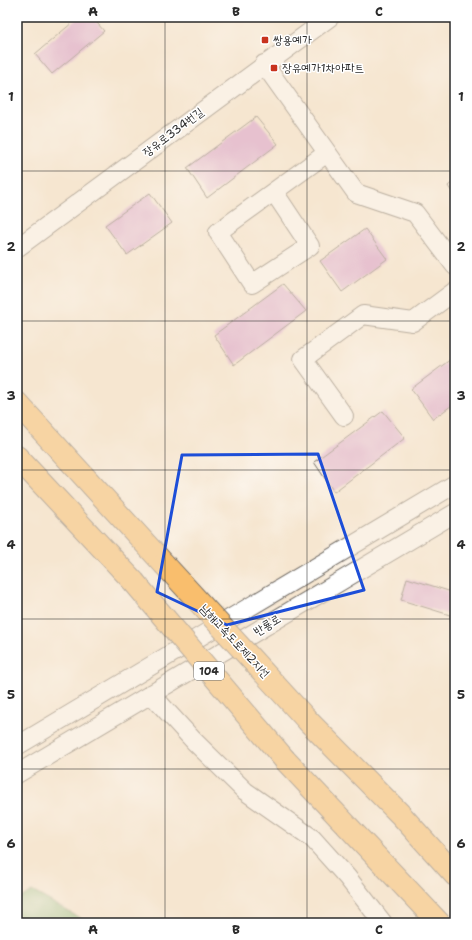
<svg xmlns="http://www.w3.org/2000/svg" width="472" height="940" viewBox="0 0 472 940" font-family="'Shantell Sans','Poor Story',sans-serif">
<style>
.forest{fill:#7cb370;stroke:#546f4e}
.building{fill:#d496cf}
.lines{fill:none;stroke-linecap:round;stroke-linejoin:round}
.minor-casing{stroke:#726c65;stroke-width:20}
.highway-casing{stroke:#726c65;stroke-width:24}
.minor{stroke:#fff;stroke-width:18}
.highway{stroke:#f9be6d;stroke-width:22}
.highway-bridge-casing{stroke:#726c65;stroke-width:24;stroke-linecap:butt}
.highway-bridge{stroke:#f9be6d;stroke-width:22}
.marked{fill:none;stroke:#1d4ed8;stroke-width:3;stroke-linejoin:round}
.grid{fill:none;stroke:#2b2b2b;stroke-width:1;stroke-opacity:0.55}
.poi-dot{fill:#c8321e;stroke:#fff;stroke-width:1.5}
.labels{text-anchor:middle;stroke-width:3;stroke-linejoin:round;paint-order:stroke}
.shield{fill:#fff;stroke:#6b6b6b;stroke-width:1}
.shield-label{font-size:11px;font-weight:bold;fill:#2b2b2b}
.poi-label{font-size:12px;fill:#2b2b2b;stroke:#fff;text-anchor:start}
.street-label{font-size:12px;fill:#2b2b2b;stroke:#fff}
.neatline{fill:none;stroke:#2b2b2b;stroke-width:1.5}
.grid-label{font-size:13px;text-anchor:middle;font-weight:bold;fill:#2b2b2b}
</style>
<rect width="100%" height="100%" fill="#fff"/>
<filter id="ink" filterUnits="userSpaceOnUse"><feTurbulence type="fractalNoise" baseFrequency=".025" numOctaves="2"/><feDisplacementMap in="SourceGraphic" scale="8" xChannelSelector="R" yChannelSelector="G"/><feConvolveMatrix kernelMatrix="1 2 1 2 8 2 1 2 1" color-interpolation-filters="sRGB"/></filter>
<filter id="wash" filterUnits="userSpaceOnUse"><feTurbulence type="fractalNoise" baseFrequency=".012" numOctaves="4" result="noise"/><feDisplacementMap in="SourceGraphic" scale="16" xChannelSelector="R" yChannelSelector="G"/><feGaussianBlur stdDeviation="0.9" result="paint"/><feColorMatrix in="noise" values="0 0 0 0 0 0 0 0 0 0 0 0 0 0 0 0 0 1.4 0 .05"/><feComposite in="paint" operator="in"/></filter>
<g filter="url(#wash)">
<rect width="100%" height="100%" fill="#f6e6d0"/>
<polygon class="forest" points="32,891 89,923 17,923 17,900"/>
<g id="blocks">
<g class="building">
<polygon points="79,17 92,17 104,31 52,74 35,54"/>
<polygon points="17,95 21,100 17,103"/>
<polygon points="256,117 278,144 207,198 187,168"/>
<polygon points="455,180 455,197 448,186"/>
<polygon points="150,193 172,223 127,255 105,225"/>
<polygon points="365,229 387,259 342,292 320,261"/>
<polygon points="283,284 306,311 234,365 214,335"/>
<polygon points="455,356 455,403 433,419 411,389"/>
<polygon points="383,411 405,438 334,492 314,462"/>
<polygon points="407,578 455,593 455,657 453,657 450,615 401,600"/>
<polygon points="17,637 21,643 17,646"/>
</g>
</g>
</g>
<g filter="url(#ink)">
<use href="#blocks" fill-opacity="0" stroke="#726c65" stroke-width="1"/>
<g class="lines">
<g class="minor-casing">
<g id="minor">
<polyline points="264,64 356,193 415,213 455,266"/>
<polyline points="274,192 310,246 252,284 218,232 327,153"/>
<polyline points="17,248 330,17"/>
<polyline points="344,416 303,359 363,315 413,322 455,291"/>
<polyline points="151,694 194,741 245,791 312,838 347,877 383,923"/>
<polyline points="17,746 455,484"/>
<polyline points="17,774 455,513"/>
</g>
</g>
<g class="highway-casing">
<g id="highway">
<polyline points="17,403 164,564"/>
<polyline points="17,457 134,582"/>
<polyline points="309,722 400,814 455,875"/>
<polyline points="285,760 439,923"/>
</g>
</g>
<use href="#minor" class="minor"/>
<use href="#highway" class="highway"/>
<g class="highway-bridge-casing">
<g id="highway-bridge">
<polyline points="164,564 309,722"/>
<polyline points="134,582 285,760"/>
</g>
</g>
<use href="#highway-bridge" class="highway-bridge"/>
</g>
</g>
<path d="M0 0H472V940H0ZM318,454L364,590L227,625L157,592L182,455Z" fill="#f6e6d0" fill-opacity=".55" fill-rule="evenodd"/>
<path class="marked" d="M318,454L364,590L227,625L157,592L182,455Z"/>
<path class="grid" d="M165,17V923M307,17V923M17,171H455M17,321H455M17,470H455M17,619H455M17,769H455"/>
<g class="poi-dot">
<rect x="261" y="36" width="8" height="8" rx="2"/>
<rect x="270" y="64" width="8" height="8" rx="2"/>
</g>
<g class="labels">
<rect class="shield" x="194" y="662" width="30" height="18" rx="3"/>
<g class="shield-label">
<text x="209" y="675">104</text>
</g>
<g class="poi-label">
<text x="273" y="44">쌍용예가</text>
<text x="282" y="72">장유예가1차아파트</text>
</g>
<g class="street-label">
<text transform="translate(173 132) rotate(-37)" y="4">장유로334번길</text>
<text transform="translate(267 625) rotate(-31)" y="4">반룡로</text>
<text transform="translate(235 641) rotate(47)" y="4">남해고속도로제2지선</text>
</g>
</g>
<rect width="472" height="940" fill="none" stroke="#fff" stroke-width="44"/>
<rect x="22" y="22" width="428" height="896" class="neatline"/>
<g class="grid-label">
<text x="93" y="16">A</text>
<text x="236" y="16">B</text>
<text x="379" y="16">C</text>
<text x="11" y="101">1</text>
<text x="461" y="101">1</text>
<text x="11" y="251">2</text>
<text x="461" y="251">2</text>
<text x="11" y="400">3</text>
<text x="461" y="400">3</text>
<text x="11" y="549">4</text>
<text x="461" y="549">4</text>
<text x="11" y="699">5</text>
<text x="461" y="699">5</text>
<text x="11" y="848">6</text>
<text x="461" y="848">6</text>
<text x="93" y="934">A</text>
<text x="236" y="934">B</text>
<text x="379" y="934">C</text>
</g>
</svg>
